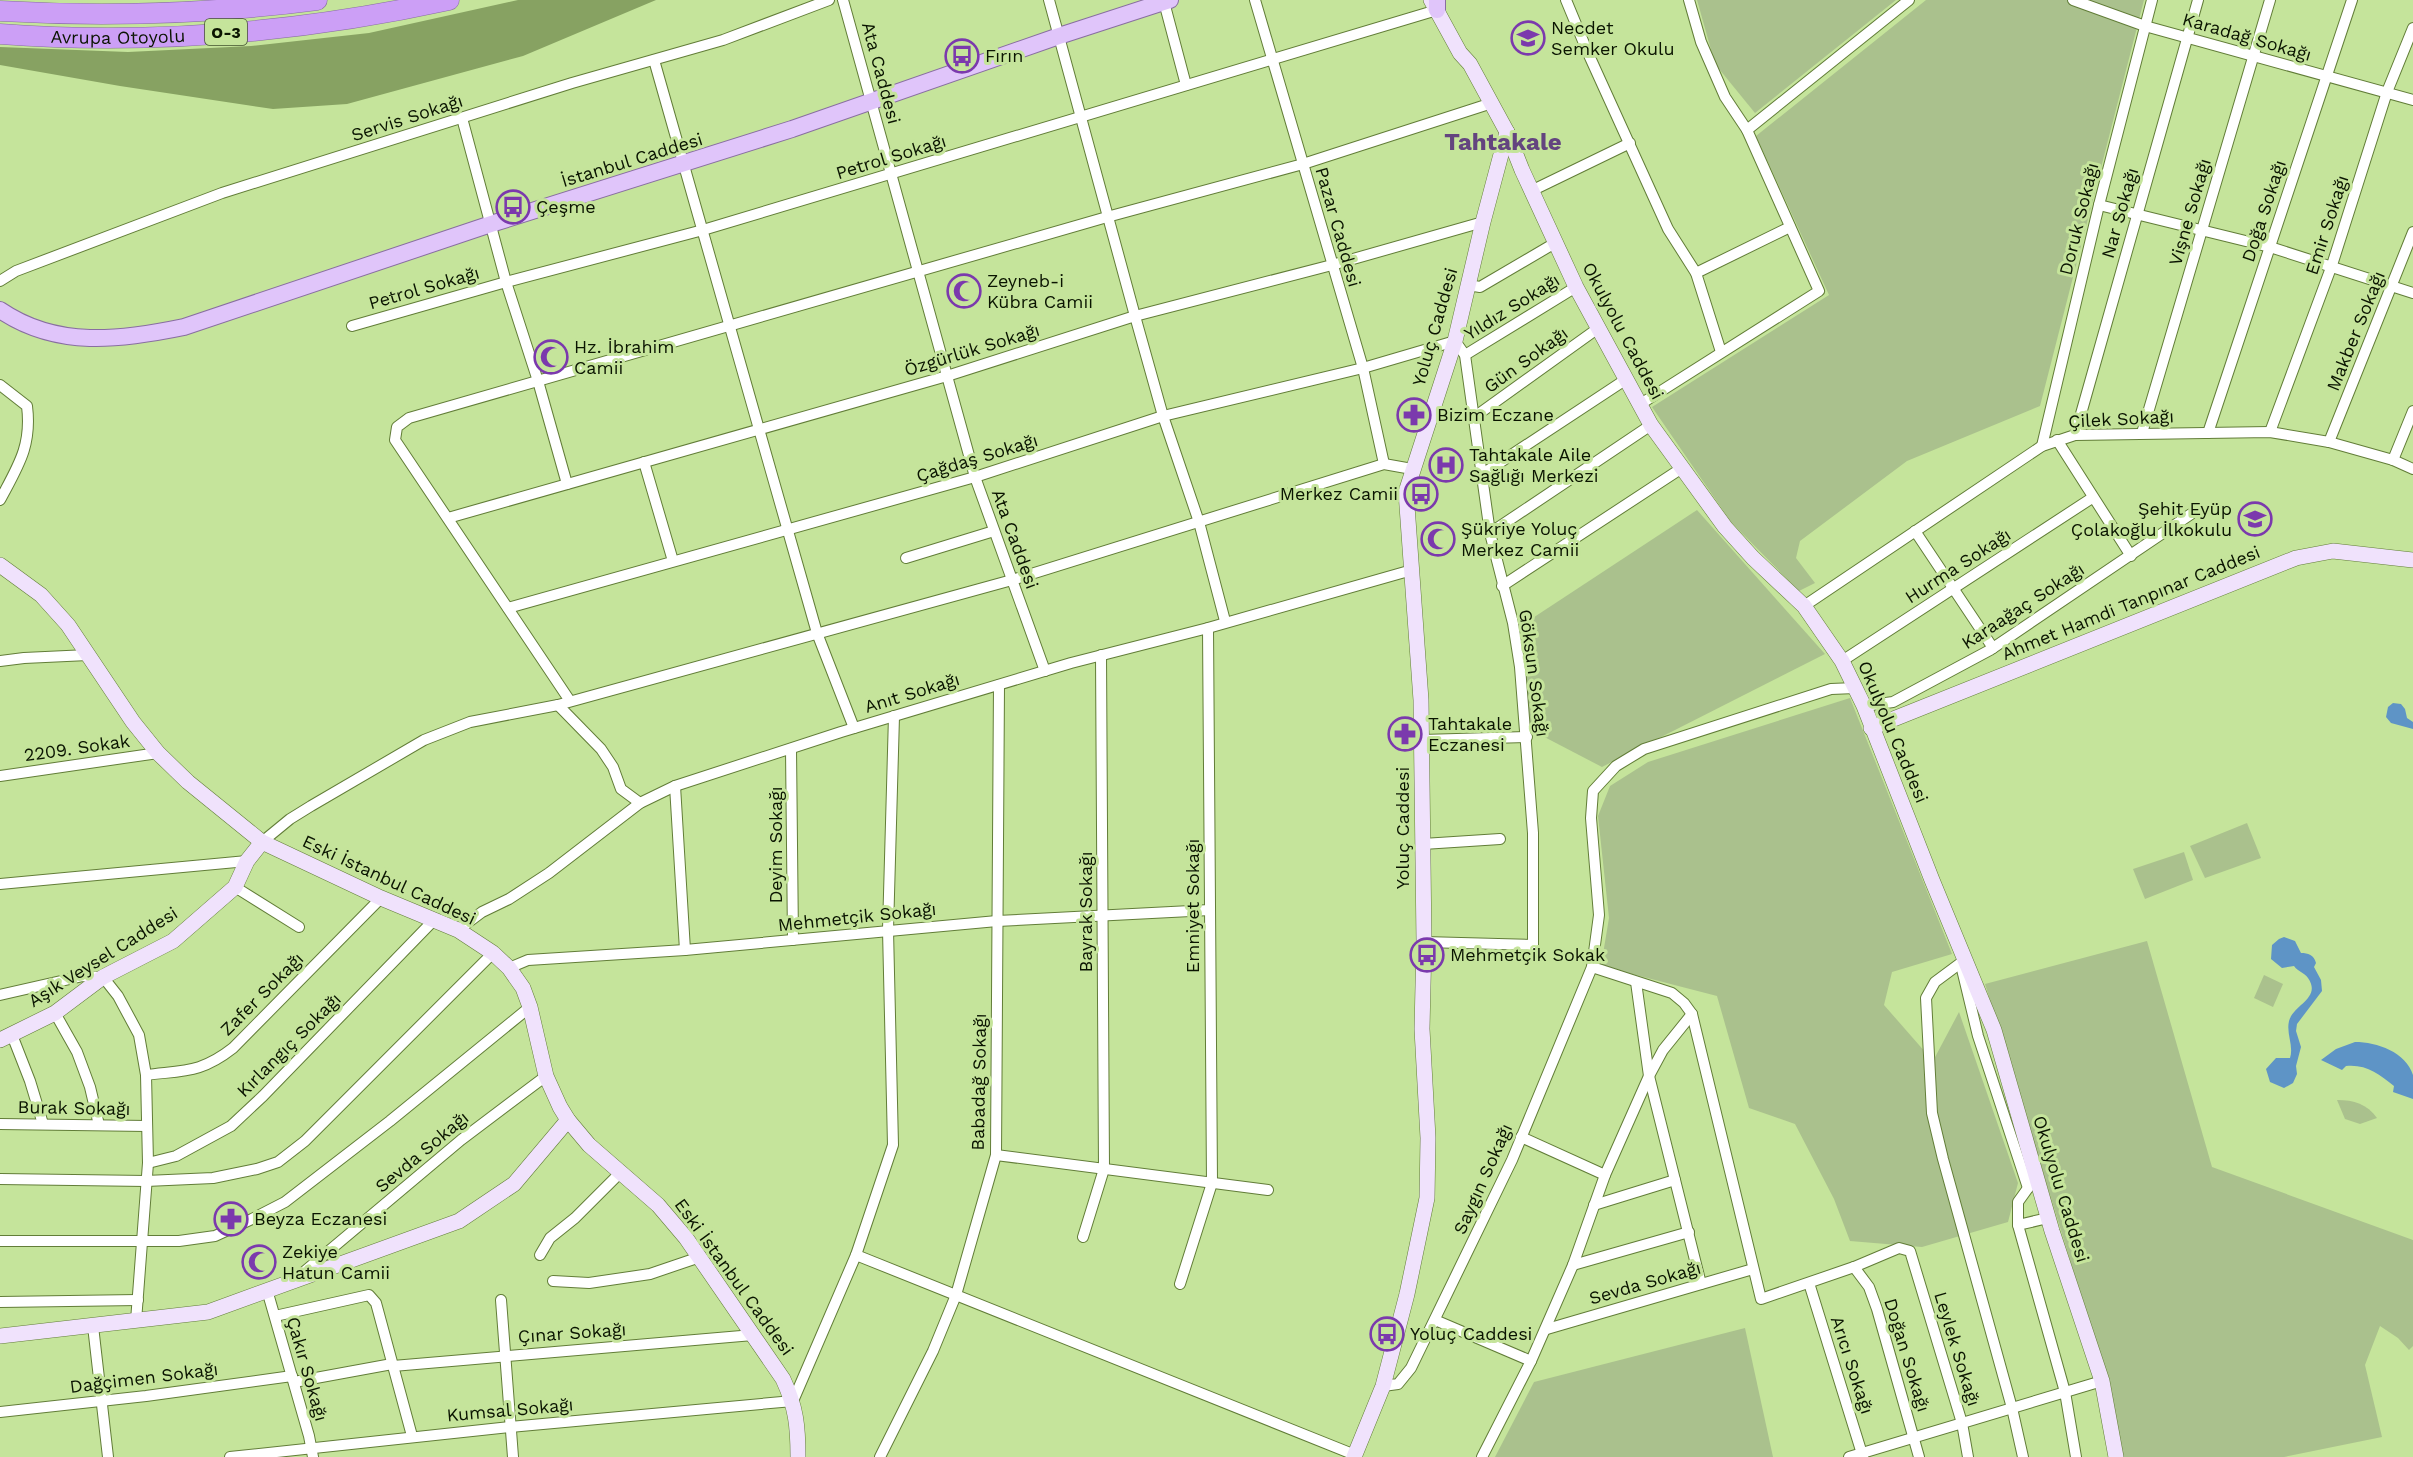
<svg xmlns="http://www.w3.org/2000/svg" width="2413" height="1457" viewBox="0 0 2413 1457" font-family="'Work Sans',sans-serif">
<style>
.green{fill:#aac18d}
.forest{fill:#87a262}
.water{fill:#5e94c6}
.lines{fill:none;stroke-linecap:round;stroke-linejoin:round}
.street-casing{stroke:#627d38;stroke-width:12}
.secondary-casing{stroke:#627d38;stroke-width:16}
.primary-casing{stroke:#886ea0;stroke-width:18}
.highway-casing{stroke:#886ea0;stroke-width:21}
.street{stroke:#fff;stroke-width:10}
.secondary{stroke:#f0e2fc;stroke-width:15}
.primary{stroke:#e0c5fa;stroke-width:16}
.highway{stroke:#cc9ff6;stroke-width:20}
.labels{text-anchor:middle;stroke-width:6;stroke-linejoin:round;paint-order:stroke}
.shield{fill:#c5e49b;stroke:#42522e;stroke-width:1.5}
.shield-label{font-size:16px;font-weight:bold;fill:#0a1400}
.poi-label{font-size:18px;fill:#0a1400;stroke:#c5e49b;text-anchor:start}
.street-label{font-size:18px;fill:#0a1400;stroke:#c5e49b}
.district-label{font-size:24px;font-weight:bold;fill:#63447f;stroke:#c5e49b}
</style>
<rect width="100%" height="100%" fill="#c5e49b"/>
<g class="green">
<polygon points="1697,0 1896,0 1755,113 1715,64"/>
<polygon points="1926,0 2144,0 2040,406 1907,461 1800,541 1796,558 1815,583 1799,591 1731,522 1652,407 1829,295 1756,136"/>
<polygon points="1697,510 1825,654 1602,767 1531,730 1519,627"/>
<polygon points="1850,698 1952,954 1892,972 1884,1005 1933,1061 1959,1012 2018,1183 2008,1222 1922,1247 1850,1241 1834,1199 1795,1124 1749,1108 1717,996 1601,966 1609,918 1598,816 1610,786 1648,762"/>
<polygon points="2247,823 2261,858 2205,878 2190,846"/>
<polygon points="2184,852 2193,880 2145,899 2133,869"/>
<polygon points="2147,941 2212,1167 2413,1240 2413,1346 2409,1350 2398,1338 2380,1326 2365,1365 2382,1437 2284,1457 2122,1457 2108,1383 1985,984"/>
<polygon points="2264,975 2283,984 2273,1007 2254,998"/>
<path d="M2337,1100C2354,1100 2367,1104 2377,1118L2360,1124L2345,1119Z"/>
<polygon points="1745,1328 1773,1457 1495,1457 1534,1382"/>
</g>
<polygon class="forest" points="518,0 656,0 523,56 347,104 273,109 120,86 0,65 0,47 128,52 251,46 369,33"/>
<g class="water">
<polygon points="2393,703 2401,704 2405,709 2407,718 2413,722 2413,729 2391,723 2386,717 2388,707"/>
<path d="M2284,937L2295,941L2301,953C2308,953 2314,955 2316,963L2314,967L2321,980L2322,991L2297,1024L2296,1031L2301,1047L2296,1066L2297,1074L2293,1083L2284,1088L2270,1082L2266,1069L2276,1058H2290C2294,1046 2286,1034 2289,1021C2293,1005 2322,998 2308,978C2304,972 2298,972 2294,966L2282,968L2271,959L2272,945L2279,939Z"/>
<path d="M2355,1042C2377,1042 2406,1052 2413,1075C2413,1082 2413,1092 2413,1099L2393,1092L2394,1086C2379,1074 2366,1064 2346,1066L2342,1070L2321,1060L2336,1049Z"/>
</g>
<g class="lines">
<g class="street-casing">
<g id="street">
<polyline points="843,0 975,477 1045,671"/>
<polyline points="1049,0 1135,316 1163,416 1199,522 1225,621"/>
<polyline points="1255,0 1363,368 1384,464"/>
<polyline points="1566,0 1588,53 1668,229 1696,273 1721,352"/>
<polyline points="2073,0 2145,26 2413,100"/>
<polyline points="1164,2 1186,85"/>
<polyline points="654,60 817,633 854,728"/>
<polyline points="462,118 506,282 538,381 567,484"/>
<polyline points="1747,130 1909,0"/>
<polyline points="1531,191 1630,143"/>
<polyline points="2099,205 2270,247 2413,293"/>
<polyline points="1696,273 1790,227"/>
<polyline points="0,281 16,271 222,193 572,83 723,40 829,0"/>
<polyline points="1468,285 1480,287 1555,243"/>
<polyline points="352,326 506,282 703,230 1437,10"/>
<polyline points="1465,355 1576,287"/>
<path d="M0,385L27,406C32,446 18,466 0,500"/>
<polyline points="1639,405 1819,291 1747,130 1725,97 1701,42 1689,0"/>
<polyline points="1473,418 1597,329"/>
<polyline points="2270,432 2332,265 2387,92 2413,28"/>
<polyline points="2142,433 2270,0"/>
<polyline points="2208,433 2352,0"/>
<polyline points="2075,435 2198,0"/>
<polyline points="2057,440 2131,556"/>
<polyline points="2329,442 2413,232"/>
<polyline points="2042,446 2099,205 2152,0"/>
<polyline points="2393,460 2413,411"/>
<polyline points="644,462 673,561"/>
<polyline points="1481,475 1625,380"/>
<polyline points="448,518 947,376 1135,316 1332,265 1483,222"/>
<polyline points="1915,531 1993,648"/>
<polyline points="1490,533 1651,425"/>
<polyline points="906,558 994,531"/>
<polyline points="1502,586 1682,468"/>
<polyline points="1804,606 2042,446 2075,435 2270,432 2329,442 2393,460 2413,469"/>
<polyline points="508,608 975,477 1163,416 1363,368 1455,341 1465,355 1490,533 1513,623 1520,667 1533,833 1533,945 1424,942"/>
<polyline points="0,661 24,658 88,655"/>
<polyline points="1842,661 2092,498"/>
<polyline points="570,701 395,440 397,427 409,418 1107,217 1303,164 1492,103"/>
<polyline points="558,705 601,749 613,767 621,789 640,803"/>
<polyline points="1864,706 1893,702 1990,650 2191,514"/>
<polyline points="1422,740 1527,737"/>
<polyline points="791,749 793,940"/>
<polyline points="0,776 158,753"/>
<polyline points="675,786 685,950"/>
<polyline points="262,842 290,819 311,806 424,740 470,722 558,705 1012,580 1384,464 1412,469"/>
<polyline points="1423,844 1500,839"/>
<polyline points="0,884 247,861"/>
<polyline points="235,887 299,927"/>
<polyline points="458,930 482,912 509,899 549,873 640,803 675,786 841,732 1071,663 1208,628 1412,570"/>
<polyline points="1966,959 1935,982 1926,998 1932,1113 1943,1159 2012,1408 2023,1457"/>
<polyline points="1961,965 1978,1036 2028,1188"/>
<polyline points="1592,967 1672,993 1684,1003 1692,1014 1761,1299 1854,1267 1899,1248 1910,1251 1962,1423 1968,1457"/>
<polyline points="509,968 528,960 685,950 997,921 1210,910"/>
<polyline points="1636,982 1649,1076 1701,1284"/>
<polyline points="0,995 83,976 103,977 118,996 139,1035 146,1075 148,1163 136,1321"/>
<polyline points="55,1013 77,1052 90,1087 99,1125"/>
<polyline points="12,1035 30,1081 43,1124"/>
<path d="M146,1075C185,1070 201,1073 233,1048L381,898"/>
<polyline points="0,1124 147,1126"/>
<polyline points="1521,1137 1605,1175"/>
<polyline points="996,1155 1268,1190"/>
<polyline points="148,1163 176,1156 231,1126 263,1096 433,921"/>
<polyline points="2036,1177 2018,1202 2018,1225 2065,1392 2076,1457"/>
<polyline points="0,1179 146,1181 213,1178 257,1169 278,1162 305,1141 493,953"/>
<polyline points="1594,1205 1675,1180"/>
<polyline points="2018,1225 2048,1218"/>
<polyline points="1083,1237 1104,1169 1101,655"/>
<polyline points="0,1241 179,1241 215,1236 252,1219 285,1202 390,1121 530,1007"/>
<polyline points="540,1255 550,1238 575,1218 620,1173"/>
<polyline points="856,1255 1355,1455"/>
<polyline points="1573,1265 1689,1232"/>
<polyline points="1854,1267 1869,1287 1877,1309 1919,1457"/>
<polyline points="299,1276 461,1140 546,1076"/>
<polyline points="553,1281 589,1283 650,1274 700,1257"/>
<polyline points="1809,1283 1863,1457"/>
<polyline points="1180,1284 1212,1183 1208,628"/>
<polyline points="267,1290 309,1436 313,1457"/>
<polyline points="501,1300 513,1457"/>
<polyline points="0,1302 138,1300"/>
<polyline points="275,1316 369,1295 376,1303 412,1436"/>
<polyline points="1435,1320 1531,1361 1573,1265 1605,1175 1649,1076 1663,1050 1692,1014"/>
<polyline points="93,1326 108,1457"/>
<polyline points="1547,1329 1753,1269"/>
<polyline points="393,1366 753,1335"/>
<polyline points="294,1382 392,1364"/>
<polyline points="1383,1386 1398,1384 1411,1368 1512,1160 1592,967 1599,915 1591,818 1593,791 1616,766 1644,749 1831,689 1855,688"/>
<polyline points="0,1412 146,1396 292,1376"/>
<polyline points="230,1457 510,1427 793,1401 856,1255 893,1145 888,930 894,716"/>
<polyline points="880,1457 933,1351 956,1295 996,1155 999,685"/>
<polyline points="1482,1457 1531,1361"/>
<polyline points="1849,1457 2102,1381"/>
</g>
</g>
<g class="secondary-casing">
<g id="secondary">
<polyline points="1431,0 1460,53 1470,64 1507,132 1522,170 1576,287 1651,425 1725,527 1753,558 1804,606 1842,661 1864,706 1932,880 1994,1030 2052,1231 2102,1381 2116,1457"/>
<path d="M0,565L41,595L68,625L133,722L158,753L188,782L262,842L381,898L458,930L493,953L509,968L523,988L530,1007L546,1076L560,1107L568,1120L589,1145L658,1205L686,1238L783,1379C796,1407 798,1426 798,1457"/>
<polyline points="1871,728 2296,558 2333,551 2413,560"/>
<polyline points="0,1040 55,1013 103,977 173,941 235,887 247,861 262,842"/>
<polyline points="0,1336 208,1312 459,1221 514,1184 568,1120"/>
<polyline points="1354,1457 1383,1386 1407,1294 1427,1198 1428,1138 1422,1029 1424,942 1421,700 1406,492 1455,341 1483,222 1507,132"/>
</g>
</g>
<g class="primary-casing">
<g id="primary">
<polyline points="1437,10 1437,0"/>
<path d="M0,310C57,349 121,340 184,327L491,224L792,129L1059,36L1170,0"/>
</g>
</g>
<g class="highway-casing">
<g id="highway">
<path d="M0,11C106,17 211,14 317,0"/>
<path id="s1" d="M0,34C149,45 303,32 449,0"/>
</g>
</g>
<use href="#street" class="street"/>
<use href="#secondary" class="secondary"/>
<use href="#primary" class="primary"/>
<use href="#highway" class="highway"/>
</g>
<defs>
<g id="school-ring" transform="scale(1.725)"><circle r="9.5" fill="#c5e49b" stroke="#7b39ad" stroke-width="1.5"/><path d="M0-5L7-2L0 1L-7-2ZM-4 1L0 2.5L4 1V4Q0 6-4 4Z" fill="#7b39ad"/></g>
<g id="bus-ring" transform="scale(1.725)"><circle r="9.5" fill="#c5e49b" stroke="#7b39ad" stroke-width="1.5"/><path d="M-5-6H5V4H4V6H2V4H-2V6H-4V4H-5ZM-3.5-4V0h7V-4ZM-3.5 1.2v1.5H-2V1.2ZM2 1.2v1.5H3.5V1.2Z" fill="#7b39ad"/></g>
<g id="mosque-ring" transform="scale(1.725)"><circle r="9.5" fill="#c5e49b" stroke="#7b39ad" stroke-width="1.5"/><path d="M3.5-4.9A6 6 0 1 0 3.5 4.9A5 5 0 1 1 3.5-4.9Z" fill="#7b39ad"/></g>
<g id="pharmacy-ring" transform="scale(1.725)"><circle r="9.5" fill="#c5e49b" stroke="#7b39ad" stroke-width="1.5"/><path d="M-2-6h4v4h4v4h-4v4h-4v-4h-4v-4h4Z" fill="#7b39ad"/></g>
<g id="hospital-ring" transform="scale(1.725)"><circle r="9.5" fill="#c5e49b" stroke="#7b39ad" stroke-width="1.5"/><path d="M-5-5h3v3.5h4V-5h3V5h-3V1.5h-4V5h-3Z" fill="#7b39ad"/></g>
</defs>
<g fill-rule="evenodd">
<use href="#school-ring" x="1528" y="38"/>
<use href="#bus-ring" x="962" y="56"/>
<use href="#bus-ring" x="513" y="207"/>
<use href="#mosque-ring" x="964" y="291"/>
<use href="#mosque-ring" x="551" y="357"/>
<use href="#pharmacy-ring" x="1414" y="415"/>
<use href="#hospital-ring" x="1446" y="465"/>
<use href="#bus-ring" x="1421" y="494"/>
<use href="#school-ring" x="2255" y="519"/>
<use href="#mosque-ring" x="1438" y="539"/>
<use href="#pharmacy-ring" x="1405" y="734"/>
<use href="#bus-ring" x="1427" y="955"/>
<use href="#pharmacy-ring" x="231" y="1219"/>
<use href="#mosque-ring" x="259" y="1262"/>
<use href="#bus-ring" x="1387" y="1334"/>
</g>
<g class="labels">
<rect class="shield" x="205" y="19" width="42" height="26" rx="4.5"/>
<g class="shield-label">
<text x="226" y="38">O-3</text>
</g>
<g class="poi-label">
<text x="1551" y="34">Necdet<tspan x="1551" dy="21">Semker Okulu</tspan></text>
<text x="985" y="62">Fırın</text>
<text x="536" y="213">Çeşme</text>
<text x="987" y="287">Zeyneb-i<tspan x="987" dy="21">Kübra Camii</tspan></text>
<text x="574" y="353">Hz. İbrahim<tspan x="574" dy="21">Camii</tspan></text>
<text x="1437" y="421">Bizim Eczane</text>
<text x="1469" y="461">Tahtakale Aile<tspan x="1469" dy="21">Sağlığı Merkezi</tspan></text>
<text x="1398" y="500" text-anchor="end">Merkez Camii</text>
<text x="2232" y="515" text-anchor="end">Şehit Eyüp<tspan x="2232" dy="21">Çolakoğlu İlkokulu</tspan></text>
<text x="1461" y="535">Şükriye Yoluç<tspan x="1461" dy="21">Merkez Camii</tspan></text>
<text x="1428" y="730">Tahtakale<tspan x="1428" dy="21">Eczanesi</tspan></text>
<text x="1450" y="961">Mehmetçik Sokak</text>
<text x="254" y="1225">Beyza Eczanesi</text>
<text x="282" y="1258">Zekiye<tspan x="282" dy="21">Hatun Camii</tspan></text>
<text x="1410" y="1340">Yoluç Caddesi</text>
</g>
<g class="street-label">
<text dy="6" stroke="none"><textPath href="#s1" startOffset="118">Avrupa Otoyolu</textPath></text>
<text transform="translate(2247 37) rotate(16)" y="6">Karadağ Sokağı</text>
<text transform="translate(881 73) rotate(75)" y="6">Ata Caddesi</text>
<text transform="translate(407 118) rotate(-18)" y="6">Servis Sokağı</text>
<text transform="translate(891 157) rotate(-17)" y="6">Petrol Sokağı</text>
<text transform="translate(632 160) rotate(-17)" y="6">İstanbul Caddesi</text>
<text transform="translate(2264 211) rotate(-72)" y="6">Doğa Sokağı</text>
<text transform="translate(2190 212) rotate(-74)" y="6">Vişne Sokağı</text>
<text transform="translate(2120 213) rotate(-74)" y="6">Nar Sokağı</text>
<text transform="translate(2079 219) rotate(-76)" y="6">Doruk Sokağı</text>
<text transform="translate(2327 225) rotate(-72)" y="6">Emir Sokağı</text>
<text transform="translate(1338 227) rotate(74)" y="6">Pazar Caddesi</text>
<text transform="translate(424 288) rotate(-16)" y="6">Petrol Sokağı</text>
<text transform="translate(1512 307) rotate(-32)" y="6">Yıldız Sokağı</text>
<text transform="translate(1435 327) rotate(-74)" y="6">Yoluç Caddesi</text>
<text transform="translate(1623 331) rotate(62)" y="6">Okulyolu Caddesi</text>
<text transform="translate(2356 331) rotate(-68)" y="6">Makber Sokağı</text>
<text transform="translate(972 350) rotate(-17)" y="6">Özgürlük Sokağı</text>
<text transform="translate(1526 360) rotate(-36)" y="6">Gün Sokağı</text>
<text transform="translate(2121 419) rotate(-3)" y="6">Çilek Sokağı</text>
<text transform="translate(977 458) rotate(-17)" y="6">Çağdaş Sokağı</text>
<text transform="translate(1015 539) rotate(70)" y="6">Ata Caddesi</text>
<text transform="translate(1958 566) rotate(-33)" y="6">Hurma Sokağı</text>
<text transform="translate(2131 603) rotate(-22)" y="6">Ahmet Hamdi Tanpınar Caddesi</text>
<text transform="translate(2023 606) rotate(-33)" y="6">Karaağaç Sokağı</text>
<text transform="translate(1534 673) rotate(82)" y="6">Göksun Sokağı</text>
<text transform="translate(912 693) rotate(-17)" y="6">Anıt Sokağı</text>
<text transform="translate(1893 732) rotate(67)" y="6">Okulyolu Caddesi</text>
<text transform="translate(77 748) rotate(-8)" y="6">2209. Sokak</text>
<text transform="translate(1403 828) rotate(-90)" y="6">Yoluç Caddesi</text>
<text transform="translate(776 845) rotate(-90)" y="6">Deyim Sokağı</text>
<text transform="translate(389 880) rotate(25)" y="6">Eski İstanbul Caddesi</text>
<text transform="translate(1193 906) rotate(-90)" y="6">Emniyet Sokağı</text>
<text transform="translate(1086 912) rotate(-90)" y="6">Bayrak Sokağı</text>
<text transform="translate(857 917) rotate(-6)" y="6">Mehmetçik Sokağı</text>
<text transform="translate(103 957) rotate(-32)" y="6">Aşık Veysel Caddesi</text>
<text transform="translate(262 994) rotate(-45)" y="6">Zafer Sokağı</text>
<text transform="translate(289 1045) rotate(-45)" y="6">Kırlangıç Sokağı</text>
<text transform="translate(979 1082) rotate(-89)" y="6">Babadağ Sokağı</text>
<text transform="translate(74 1108) rotate(1)" y="6">Burak Sokağı</text>
<text transform="translate(422 1152) rotate(-40)" y="6">Sevda Sokağı</text>
<text transform="translate(1483 1179) rotate(-66)" y="6">Saygın Sokağı</text>
<text transform="translate(2061 1189) rotate(73)" y="6">Okulyolu Caddesi</text>
<text transform="translate(734 1277) rotate(54)" y="6">Eski İstanbul Caddesi</text>
<text transform="translate(1645 1283) rotate(-16)" y="6">Sevda Sokağı</text>
<text transform="translate(572 1333) rotate(-4)" y="6">Çınar Sokağı</text>
<text transform="translate(1957 1349) rotate(73)" y="6">Leylek Sokağı</text>
<text transform="translate(1907 1355) rotate(73)" y="6">Doğan Sokağı</text>
<text transform="translate(1852 1365) rotate(72)" y="6">Arıcı Sokağı</text>
<text transform="translate(307 1369) rotate(74)" y="6">Çakır Sokağı</text>
<text transform="translate(144 1378) rotate(-7)" y="6">Dağçimen Sokağı</text>
<text transform="translate(510 1410) rotate(-5)" y="6">Kumsal Sokağı</text>
</g>
<g class="district-label">
<text x="1503" y="150">Tahtakale</text>
</g>
</g>
</svg>
